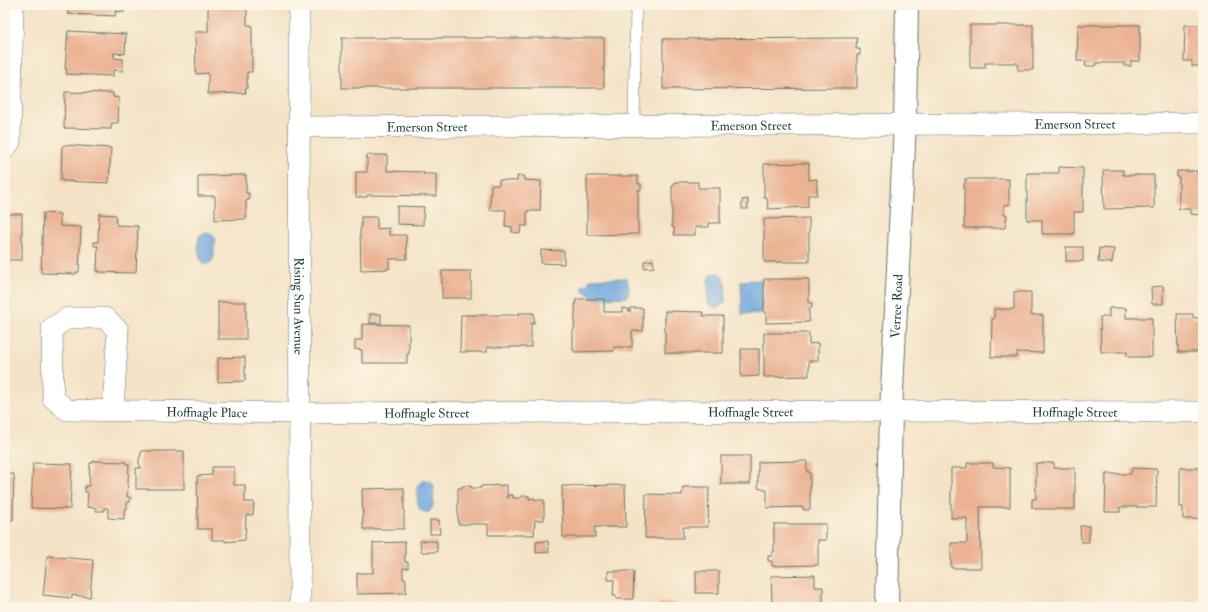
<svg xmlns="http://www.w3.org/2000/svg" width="1208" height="612" viewBox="0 0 1208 612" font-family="'IM FELL Double Pica',serif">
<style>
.water{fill:#6ea6dd;stroke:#467288}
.building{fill:#ebb394}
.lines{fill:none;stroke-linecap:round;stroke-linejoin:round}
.service-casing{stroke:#6a7767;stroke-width:12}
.minor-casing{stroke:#6a7767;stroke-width:22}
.secondary-casing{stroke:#6a7767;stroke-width:24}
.service{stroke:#fff;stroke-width:11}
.minor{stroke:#fff;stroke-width:21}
.secondary{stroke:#fff;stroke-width:22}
.labels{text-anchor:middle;stroke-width:4;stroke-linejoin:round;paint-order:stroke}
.street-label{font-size:13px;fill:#1f3d34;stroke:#fcf5e5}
</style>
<rect width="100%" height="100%" fill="#fcf5e5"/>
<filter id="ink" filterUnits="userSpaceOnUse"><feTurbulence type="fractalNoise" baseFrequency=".025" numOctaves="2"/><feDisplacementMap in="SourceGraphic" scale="8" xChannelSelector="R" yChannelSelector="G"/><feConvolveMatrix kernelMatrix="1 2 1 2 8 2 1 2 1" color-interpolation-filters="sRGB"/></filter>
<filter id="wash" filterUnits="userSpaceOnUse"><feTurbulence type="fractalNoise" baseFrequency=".012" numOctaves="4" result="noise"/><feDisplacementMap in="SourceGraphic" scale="16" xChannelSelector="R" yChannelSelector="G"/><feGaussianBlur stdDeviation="0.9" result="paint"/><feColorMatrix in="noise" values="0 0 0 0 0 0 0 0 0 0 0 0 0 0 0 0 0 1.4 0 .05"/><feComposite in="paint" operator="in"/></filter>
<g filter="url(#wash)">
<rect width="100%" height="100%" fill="#f4e3c6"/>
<g class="water">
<path d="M207,232C210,234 214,235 215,239C215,242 215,246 214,249C214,258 214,265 203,264C198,259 197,244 199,237C200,234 204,233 207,232Z"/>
<path d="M717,273C729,278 725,292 725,303L717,308L712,306L708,303V279L712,274Z"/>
<polygon points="627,278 629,288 627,297 591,298 588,293 583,292 582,289 583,286 588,285 590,279"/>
<polygon points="761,280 762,313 742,314 741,281"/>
<path d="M422,481C428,479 432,481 434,486L433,506L429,512C414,514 418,496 417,486Z"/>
</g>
<g id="blocks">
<g class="building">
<polygon points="67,5 125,5 124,12 116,11 115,16 68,14"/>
<polygon points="245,6 245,9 247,9 247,25 252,25 252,72 247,72 247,89 245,89 246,93 208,94 208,73 196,74 195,32 208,32 208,7"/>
<polygon points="970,25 1033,25 1033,70 1018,70 1017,63 985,63 985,68 970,68"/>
<polygon points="1078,25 1140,25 1140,61 1131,61 1131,66 1124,66 1124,63 1096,63 1096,66 1085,66 1086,61 1077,61"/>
<polygon points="1185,25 1203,25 1203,63 1199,62 1200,66 1192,66 1192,61 1184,61"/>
<polygon points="68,31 126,34 125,54 114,53 114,58 123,59 123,71 113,70 113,76 66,74 67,69 65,69"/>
<rect x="342" y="38" width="262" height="50"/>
<polygon points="857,38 856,49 860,49 860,55 857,55 857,88 663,89 663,39"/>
<polygon points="65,92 113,93 113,97 119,98 118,123 112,123 111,129 64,128"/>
<polygon points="64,145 111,148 109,183 62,181 62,179 61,179 62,147"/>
<polygon points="367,155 387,155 387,171 424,172 423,174 436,174 436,196 367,195 367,197 356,197 356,172 367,172"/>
<polygon points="809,163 809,180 817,179 817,195 808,195 808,207 768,209 767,197 764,197 764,164"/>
<polygon points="1059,167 1083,168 1083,212 1074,212 1074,234 1042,234 1042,220 1027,220 1027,173 1059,173"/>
<polygon points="1103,170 1123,170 1123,175 1154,175 1154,208 1104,209"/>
<polygon points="1177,171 1197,171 1197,174 1203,174 1203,209 1202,209 1202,215 1190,214 1190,209 1179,209 1179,177 1177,177"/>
<polygon points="246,175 246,193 249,193 249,200 246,201 246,219 215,220 215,196 198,196 198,176"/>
<polygon points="517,176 524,176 524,180 541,181 540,211 527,211 527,226 521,226 520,233 512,232 512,227 505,226 506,210 490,210 491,185 499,185 499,180 517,181"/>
<polygon points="587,176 638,176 638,184 641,184 641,190 638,190 638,234 587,235"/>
<polygon points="965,179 1009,179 1009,205 1004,205 1004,215 1007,215 1005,228 964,228 964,184 965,184"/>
<polygon points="674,182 698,182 698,188 720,188 720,223 709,223 709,227 695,227 695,235 674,235 674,227 672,227 672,186 674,186"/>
<polygon points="748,199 748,209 742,209 742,200"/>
<polygon points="397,206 424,207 423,225 397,224"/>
<polygon points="43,213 60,214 60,226 81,227 79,272 76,272 76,274 41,273"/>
<rect x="5" y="214" width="17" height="46"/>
<polygon points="99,214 116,215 116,225 138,226 136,272 133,272 133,273 99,272 99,270 97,271 98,246 94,246 94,242 98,242"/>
<polygon points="361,217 377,217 377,229 389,228 389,235 406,235 407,259 389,259 389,269 361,270 360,229 361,229"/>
<polygon points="809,218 809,262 764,262 764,219"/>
<rect x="1066" y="247" width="17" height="14"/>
<polygon points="1099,248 1114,249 1112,263 1098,262"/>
<polygon points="541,250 564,251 564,264 541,263"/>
<polygon points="653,260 654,267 644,268 644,261"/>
<rect x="442" y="271" width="29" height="27"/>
<polygon points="764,279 809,279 809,303 812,303 812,308 809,308 809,322 766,323 766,312 764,312"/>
<polygon points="1163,286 1163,304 1152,304 1151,287"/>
<polygon points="1014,292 1031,292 1031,315 1043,315 1043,353 1017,352 1017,357 991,357 992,319 994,319 994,309 1014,309"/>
<polygon points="576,299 604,299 604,312 622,312 622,308 628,309 629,312 630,312 630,308 643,308 643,331 632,331 632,347 614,347 614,351 574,352 574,350 573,350 573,330 574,330"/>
<rect x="218" y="302" width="28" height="37"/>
<polygon points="1109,308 1126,308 1126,318 1152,318 1152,357 1127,357 1127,352 1101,352 1100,317 1109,317"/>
<polygon points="665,311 703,312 703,316 723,316 723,353 665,353"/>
<polygon points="518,313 534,313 534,324 531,323 531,347 487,347 487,352 460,352 461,315 518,315"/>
<rect x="370" y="314" width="11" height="9"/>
<polygon points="1177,314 1193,314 1193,318 1203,318 1203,352 1178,352"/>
<polygon points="362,324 409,325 409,354 407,354 407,363 362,363 362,350 355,349 355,340 362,340"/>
<polygon points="764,333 809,333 809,344 818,343 818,361 809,361 809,376 764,377"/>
<polygon points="741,349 759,349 759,376 741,377"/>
<polygon points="245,357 245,381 218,382 218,358"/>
<polygon points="142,451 184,451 184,489 136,489 136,468 141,468 139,464 139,460"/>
<rect x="721" y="456" width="29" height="28"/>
<polygon points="93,461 126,462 126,464 129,464 127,497 130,497 130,502 127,502 127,509 124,509 124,519 108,518 108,508 104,508 104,511 96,511 96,508 87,507 88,492 85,492 85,486 89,486 90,463 93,463"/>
<polygon points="807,461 807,472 810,472 810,510 804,510 803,507 767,508 767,490 758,488 758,462"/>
<polygon points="33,463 72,464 70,509 31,508"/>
<polygon points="967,463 993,463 993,467 1010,468 1010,507 980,507 981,568 951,568 951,543 967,543 967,518 951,518 951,468 967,468"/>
<polygon points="1036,463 1054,463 1054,468 1075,468 1075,509 1036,509 1032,508 1032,499 1036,499"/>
<polygon points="212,467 234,467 234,485 245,485 245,502 254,502 253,515 246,515 245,540 225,542 225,540 212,540 212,529 198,529 197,476 212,475"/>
<polygon points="1132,468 1157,469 1156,507 1120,507 1120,512 1105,512 1106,474 1131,474"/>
<polygon points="1180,468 1203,468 1203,519 1183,519 1183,507 1180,507"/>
<polygon points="5,474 14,474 13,520 5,520"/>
<polygon points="507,485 507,498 508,498 508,495 513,495 513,498 521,498 521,496 529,496 529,499 535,498 535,500 544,500 544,520 535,520 534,535 488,535 488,524 458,524 458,488 462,488 462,486 471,486 471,488 481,488 481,486"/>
<polygon points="625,485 626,527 595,527 595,537 563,537 562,486"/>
<polygon points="683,487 709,487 708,527 683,527 683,538 645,538 646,494 682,495"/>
<polygon points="404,488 404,529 363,529 362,489"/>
<polygon points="430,520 439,520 440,534 430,534"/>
<polygon points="774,524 826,524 826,540 818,540 818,565 772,566 772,561 768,561 768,556 772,556 772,552 774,552"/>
<polygon points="1080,526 1089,526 1089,542 1081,542"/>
<polygon points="420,541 437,541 437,552 421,552"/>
<polygon points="548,541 549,552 536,553 536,542"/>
<polygon points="405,542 405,562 408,562 408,568 403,568 403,579 406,579 406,593 357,594 357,573 373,573 373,543"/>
<polygon points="47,556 93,560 90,597 72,595 72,598 43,595"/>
<polygon points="608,571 634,571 633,599 616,599 616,596 613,596 614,580 608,580"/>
<rect x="696" y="571" width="23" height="22"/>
<polygon points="815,575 815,587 823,587 823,607 772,607 771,576"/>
<polygon points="659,603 676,603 676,605 688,605 688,607 659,607"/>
</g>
</g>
</g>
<g filter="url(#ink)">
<use href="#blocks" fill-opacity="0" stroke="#6a7767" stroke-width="1"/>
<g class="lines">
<g class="service-casing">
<polyline id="service" points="634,126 636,5"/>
</g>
<g class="minor-casing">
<g id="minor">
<path id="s1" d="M299,5L300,607"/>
<path id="s2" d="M298,127L1203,123"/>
<polyline points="5,148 10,142 13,5"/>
<path id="s3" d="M113,410L118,330L105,318H68L52,328L53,398L67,410L300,413L891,411L1203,412"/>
</g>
</g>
<g class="secondary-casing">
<g id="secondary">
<path id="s4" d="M887,607L891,411L905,124L907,5"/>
</g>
</g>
<use href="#service" class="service"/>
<use href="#minor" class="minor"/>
<use href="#secondary" class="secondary"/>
</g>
</g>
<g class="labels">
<g class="street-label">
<text dy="5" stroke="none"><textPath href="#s2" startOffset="777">Emerson Street</textPath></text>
<text dy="5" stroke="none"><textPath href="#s2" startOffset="453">Emerson Street</textPath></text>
<text dy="5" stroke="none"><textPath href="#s2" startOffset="129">Emerson Street</textPath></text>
<text dy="5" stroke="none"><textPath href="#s1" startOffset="301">Rising Sun Avenue</textPath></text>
<text dy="5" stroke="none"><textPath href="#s4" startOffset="301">Verree Road</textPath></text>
<text dy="5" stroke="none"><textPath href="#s3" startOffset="382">Hoffnagle Place</textPath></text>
<text dy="5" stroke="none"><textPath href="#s3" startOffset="926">Hoffnagle Street</textPath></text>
<text dy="5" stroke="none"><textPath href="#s3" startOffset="1250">Hoffnagle Street</textPath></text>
<text dy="5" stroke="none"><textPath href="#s3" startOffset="602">Hoffnagle Street</textPath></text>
</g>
</g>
<rect width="1208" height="612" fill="none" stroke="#fcf5e5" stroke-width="20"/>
</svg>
